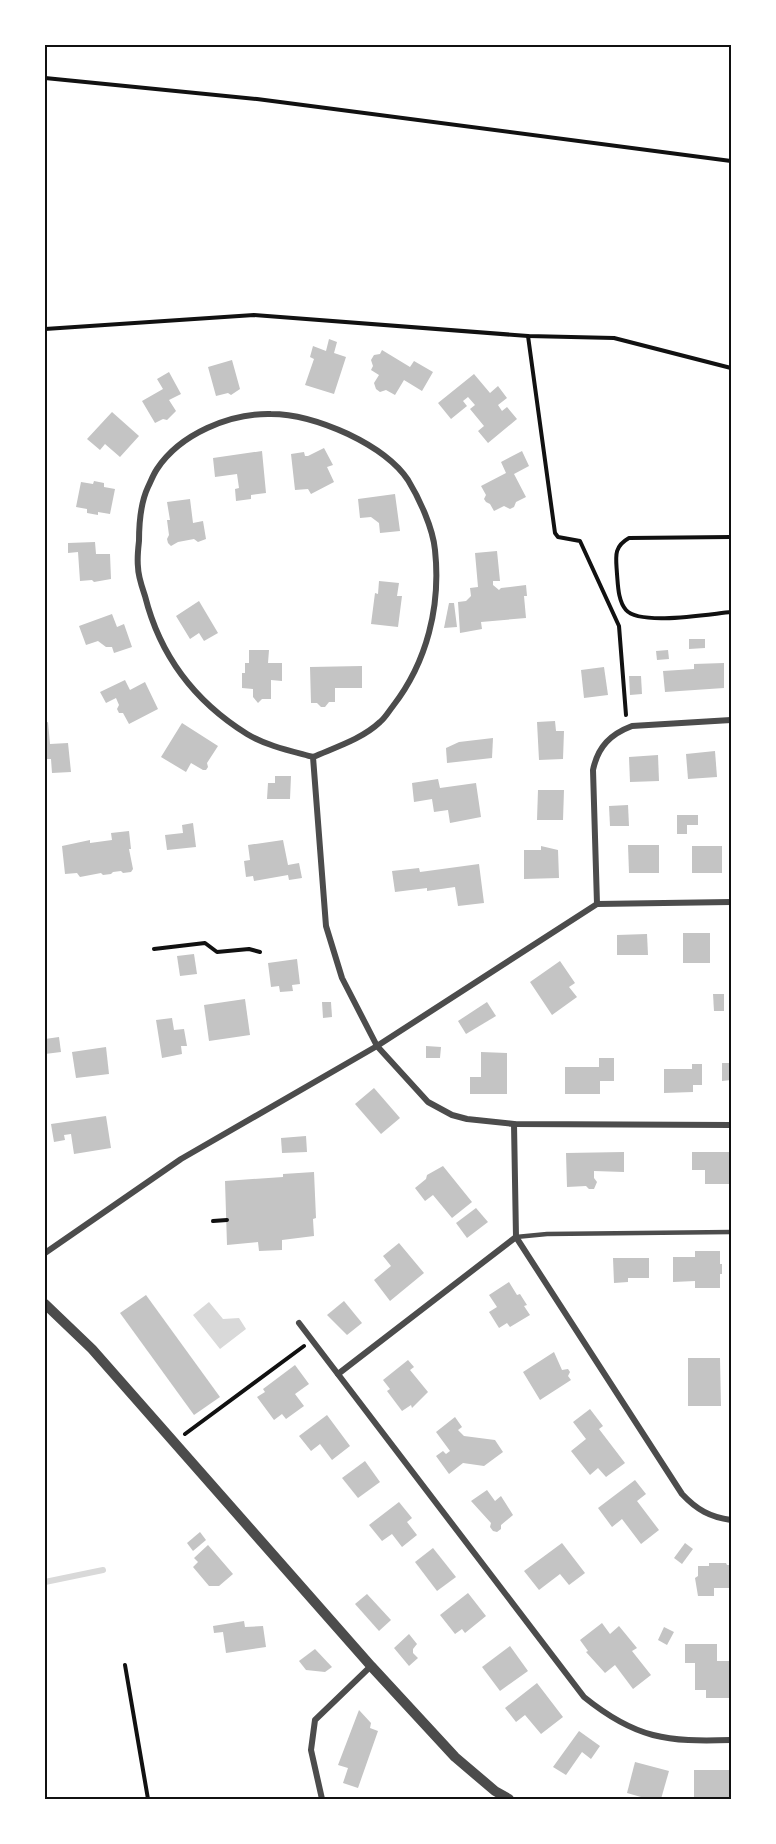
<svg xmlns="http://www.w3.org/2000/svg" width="776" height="1844" viewBox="0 0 776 1844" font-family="'Exo 2',sans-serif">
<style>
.water{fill:#d9d9d9}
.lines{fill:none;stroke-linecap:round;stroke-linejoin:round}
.stream{stroke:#d9d9d9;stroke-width:6}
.building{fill:#c4c4c4}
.path{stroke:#111;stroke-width:4}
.service{stroke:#4c4c4c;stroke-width:4.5}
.minor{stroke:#4c4c4c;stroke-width:6}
.tertiary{stroke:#4c4c4c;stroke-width:10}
.neatline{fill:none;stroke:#111;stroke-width:2}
</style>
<rect width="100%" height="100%" fill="#fff"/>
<polygon class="water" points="209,1302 223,1319 239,1318 246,1329 220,1349 193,1315"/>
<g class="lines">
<polyline class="stream" points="45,1582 103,1570"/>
</g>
<g class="building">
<polygon points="329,339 337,342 334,353 346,357 334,394 305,385 314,359 310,357 313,346 326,351"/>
<polygon points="382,350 410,367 414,361 433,372 422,391 404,380 395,395 386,390 380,392 376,389 374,383 379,375 371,370 373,366 371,360 374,355 380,354"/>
<polygon points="232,360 240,389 231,395 228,393 216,396 208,367"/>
<polygon points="169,372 181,394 169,400 176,411 167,420 163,419 155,423 142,401 163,389 157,379"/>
<polygon points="474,374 490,393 498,386 507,398 498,405 502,411 507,407 517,419 488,443 478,431 484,426 470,409 475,405 468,397 463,401 467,406 451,419 438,403"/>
<polygon points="112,412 139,436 120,457 105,444 100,450 87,439"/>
<polygon points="324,448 333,465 327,467 334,482 311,494 308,489 295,490 291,454 304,452 305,456 308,456"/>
<polygon points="262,451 266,493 251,495 251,499 236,501 235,489 239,488 237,474 215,477 213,458"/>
<polygon points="522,451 529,466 514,474 526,497 516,502 514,507 510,509 504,506 494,511 490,504 486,502 484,499 486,495 481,486 506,473 501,462"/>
<polygon points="94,481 104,483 104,487 115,489 110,514 98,512 98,515 87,513 87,509 76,507 81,482 93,484"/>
<polygon points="395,494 400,531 380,533 379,523 371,517 360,518 358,499"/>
<polygon points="190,499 193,523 203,521 206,539 198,542 194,539 178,542 171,546 168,543 167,539 169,535 167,520 170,520 167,502"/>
<polygon points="95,542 96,554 110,554 111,579 94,582 92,580 80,581 78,552 68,553 68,543"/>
<polygon points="497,551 500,581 493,581 493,585 499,590 501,588 526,585 527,596 524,596 526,618 481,622 482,629 460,633 458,602 466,601 471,596 470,588 478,587 475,553"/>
<polygon points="379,581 399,583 397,596 402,596 398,627 371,624 375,593 378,594"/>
<polygon points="199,601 218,633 204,641 199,633 190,639 176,616"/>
<polygon points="449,603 454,603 457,627 444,628"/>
<polygon points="112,614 117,627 124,624 132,647 114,653 112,647 106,647 98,641 86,645 79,626"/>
<polygon points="689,639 705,639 705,648 689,649"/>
<polygon points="249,650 269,650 268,663 282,663 282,681 271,680 271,699 262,699 258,703 253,697 253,689 242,688 242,673 245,673 245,663 249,663"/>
<polygon points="668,650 669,659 657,660 656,651"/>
<polygon points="724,663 724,688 665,692 663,671 694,669 694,664"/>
<polygon points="362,666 362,688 335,688 335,702 329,702 325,707 321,707 317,703 311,703 310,667"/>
<polygon points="604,667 608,695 584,698 581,670"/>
<polygon points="629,676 641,676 642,694 630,695"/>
<polygon points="125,680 130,690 145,682 158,709 129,724 123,713 119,713 117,709 119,705 116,698 106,703 100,692"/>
<polygon points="555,721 556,731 564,731 563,759 539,760 537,722"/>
<polygon points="48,722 50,744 68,743 71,772 52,773 51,759 45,759 45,723"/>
<polygon points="182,723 218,746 207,763 208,767 206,770 203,770 191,763 186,772 161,757"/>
<polygon points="493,738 492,758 447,763 446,748 459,742"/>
<polygon points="715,751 717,777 688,779 686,754"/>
<polygon points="658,755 659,781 630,782 629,757"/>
<polygon points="275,776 291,776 290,799 267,799 268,783 275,783"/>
<polygon points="438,779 440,788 476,783 481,817 450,823 448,810 434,812 432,799 414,802 412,783"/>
<polygon points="538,790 564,790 563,820 537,820"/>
<polygon points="628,805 629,826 610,826 609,806"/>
<polygon points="677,815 698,815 698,825 687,825 687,834 677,834"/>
<polygon points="193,823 196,847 167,850 165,835 183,833 182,825"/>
<polygon points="129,831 131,849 129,849 133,869 131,872 123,873 121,871 113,872 111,874 103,875 101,873 80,877 77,873 65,874 62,846 90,840 90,843 112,840 111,833"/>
<polygon points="283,840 288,865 299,863 302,878 289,880 288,875 254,881 253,876 246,877 244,861 250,860 248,845"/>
<polygon points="628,845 659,845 659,873 629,873"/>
<polygon points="541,846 558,850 559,878 524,879 524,850 541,850"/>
<rect x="692" y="846" width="30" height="27"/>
<polygon points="479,864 484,903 458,906 455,887 427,891 427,888 395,892 392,871 419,868 420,872"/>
<rect x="683" y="933" width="27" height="30"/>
<polygon points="647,934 648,955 617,955 617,935"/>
<polygon points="194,954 197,974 180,976 177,956"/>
<polygon points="297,959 300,984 292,985 293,991 280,992 279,986 271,987 268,963"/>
<polygon points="560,961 575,983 569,987 577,997 552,1015 530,982"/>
<polygon points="713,994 724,994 724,1011 714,1011"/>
<polygon points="245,999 250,1035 209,1041 204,1005"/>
<polygon points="322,1002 331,1002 332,1017 323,1018"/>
<polygon points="487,1002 496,1016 466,1034 458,1021"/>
<polygon points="172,1018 174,1030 184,1029 187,1046 181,1046 182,1054 162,1058 156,1020"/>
<polygon points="59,1037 61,1052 45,1054 45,1039"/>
<polygon points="426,1046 441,1047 440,1058 426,1058"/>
<polygon points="106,1047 109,1074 76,1078 72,1052"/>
<polygon points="481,1052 507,1053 507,1094 470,1094 470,1077 481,1077"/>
<polygon points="599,1058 614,1058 614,1081 600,1081 600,1094 565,1094 565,1067 599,1067"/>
<polygon points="722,1063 731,1063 731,1080 722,1081"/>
<polygon points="692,1064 702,1064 702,1085 693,1085 693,1092 664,1093 664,1069 692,1069"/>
<polygon points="374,1088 400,1118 381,1134 355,1104"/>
<polygon points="106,1116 111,1148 74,1154 71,1134 64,1135 65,1140 54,1142 51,1124"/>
<polygon points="306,1136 307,1152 282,1153 281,1138"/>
<polygon points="624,1152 624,1172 594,1171 594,1178 597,1182 594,1189 589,1189 586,1186 567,1187 566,1153"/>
<polygon points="692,1152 729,1152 729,1184 705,1184 705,1170 692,1170"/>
<polygon points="443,1166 472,1202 452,1218 433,1195 425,1201 415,1188 426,1179 427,1175"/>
<polygon points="314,1172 316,1218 313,1219 314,1236 282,1240 282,1250 259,1251 258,1242 227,1245 225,1181 283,1177 283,1174"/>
<polygon points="476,1208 488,1222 467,1238 456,1223"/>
<polygon points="399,1243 424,1273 390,1301 374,1280 391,1266 383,1256"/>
<polygon points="695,1251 720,1251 720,1264 722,1264 722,1274 720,1274 720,1288 695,1288 695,1281 673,1282 673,1257 695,1257"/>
<polygon points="613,1258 649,1258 649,1278 628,1278 628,1282 614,1283"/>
<polygon points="509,1282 517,1295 520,1294 527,1305 524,1306 530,1315 510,1327 507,1323 499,1328 489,1312 497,1307 489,1295"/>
<polygon points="146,1295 220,1397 194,1415 120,1313"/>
<polygon points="344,1301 362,1323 347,1335 327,1315"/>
<polygon points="554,1352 562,1370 568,1369 570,1372 568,1376 571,1380 540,1400 523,1372"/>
<polygon points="688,1358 720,1358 721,1406 688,1406"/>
<polygon points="408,1360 414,1367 410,1370 428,1392 412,1408 411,1405 402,1411 387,1391 390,1389 383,1380"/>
<polygon points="295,1365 309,1384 295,1394 304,1406 286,1419 282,1414 274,1420 257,1397 265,1392 263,1389"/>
<polygon points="590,1409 603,1426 599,1429 625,1463 606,1477 598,1468 590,1475 571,1451 586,1439 573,1422"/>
<polygon points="327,1415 350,1446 332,1460 320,1444 311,1451 299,1436"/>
<polygon points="455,1417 462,1427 458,1430 464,1436 495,1440 503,1452 484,1466 463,1463 449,1474 436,1456 443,1451 446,1454 450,1451 436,1432"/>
<polygon points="365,1461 380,1482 358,1498 342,1478"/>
<polygon points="635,1480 646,1494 637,1501 659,1530 641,1544 622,1519 612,1527 598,1508"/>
<polygon points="487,1490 495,1501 501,1496 513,1515 501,1525 501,1529 497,1532 493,1531 490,1527 491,1523 471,1501"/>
<polygon points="399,1502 412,1518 407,1522 417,1535 402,1547 392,1534 382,1541 369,1525"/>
<polygon points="200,1532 206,1540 193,1551 187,1543"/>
<polygon points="562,1543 585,1573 569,1585 560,1574 539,1590 524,1571"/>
<polygon points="685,1543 693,1549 682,1564 674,1558"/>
<polygon points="208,1545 233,1574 219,1586 209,1586 193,1567 198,1562 194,1558"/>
<polygon points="433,1548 456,1577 437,1591 415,1562"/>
<polygon points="709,1563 726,1563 727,1565 731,1565 731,1588 714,1588 714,1596 698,1596 695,1578 698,1576 698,1566 709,1566"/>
<polygon points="468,1593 486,1616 465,1633 462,1629 455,1634 440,1615"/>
<polygon points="367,1594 391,1620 379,1631 355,1604"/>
<polygon points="244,1621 245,1627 263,1626 266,1647 226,1653 223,1632 214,1633 213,1626"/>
<polygon points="602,1623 610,1634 619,1626 637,1648 632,1651 651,1675 633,1689 615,1665 605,1673 586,1652 588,1651 580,1640"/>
<polygon points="664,1627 674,1632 667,1645 658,1640"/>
<polygon points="409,1634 417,1644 413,1649 413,1653 418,1658 409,1666 394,1648"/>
<polygon points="685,1644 717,1644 717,1661 731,1661 731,1698 706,1698 706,1690 695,1690 695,1663 685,1663"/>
<polygon points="510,1646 528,1671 500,1691 482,1667"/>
<polygon points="315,1649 332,1667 325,1672 306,1670 299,1661"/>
<polygon points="537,1683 563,1717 541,1734 525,1715 516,1722 505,1708"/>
<polygon points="359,1710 371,1723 370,1728 378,1731 358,1788 343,1783 348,1768 338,1765"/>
<polygon points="579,1731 600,1746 591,1759 582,1752 566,1775 553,1767"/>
<polygon points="635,1762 669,1771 661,1799 648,1799 627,1793"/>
<polygon points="694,1770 731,1770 731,1799 694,1797"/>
</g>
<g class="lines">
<g class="path">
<polyline points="45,78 257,99 731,161"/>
<polyline points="45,329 254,315 528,336 614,338 731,368"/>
<polyline points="528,336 555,533 558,537 580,541 619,626 626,715"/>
<path d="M731,537L629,538C613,547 616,557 617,574C618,585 618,601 626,610C640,626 709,614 731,612"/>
<polyline points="154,949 205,943 217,952 249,949 260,952"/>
<polyline points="213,1221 227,1220"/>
<polyline points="185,1434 304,1346"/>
<polyline points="125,1665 148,1799"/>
</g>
<polyline class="service" points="516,1237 547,1234 731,1232"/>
<g class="minor">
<path d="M313,757C336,747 362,739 380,722C385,718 389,711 393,706C427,662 441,606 435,550C433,528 419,498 408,480C394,459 371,445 348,434C324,423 298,414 271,414C230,413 180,434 157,469C153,475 151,481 148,487C140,504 139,523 139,541C138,550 137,558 138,567C138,576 142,587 145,596C160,656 194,701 247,734C267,746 291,751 313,757L326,926L342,978L377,1046L428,1102L452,1115L467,1119L514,1124L731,1125"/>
<path d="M597,904L593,770C598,746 611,734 632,726L731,720"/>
<path d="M514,1124L516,1237L682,1494C697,1510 710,1517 731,1520"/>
<polyline points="45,1253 181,1159 377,1046 597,904 731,902"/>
<path d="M299,1323L584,1697C636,1739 667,1742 731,1740"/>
<polyline points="338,1374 516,1237"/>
<polyline points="322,1799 311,1750 315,1720 371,1666"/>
</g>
<polyline class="tertiary" points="45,1304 92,1349 371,1666 455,1757 495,1791 509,1799"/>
</g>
<rect width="776" height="1844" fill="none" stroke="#ffffff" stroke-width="93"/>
<rect x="46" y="46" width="684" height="1752" class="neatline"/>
</svg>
